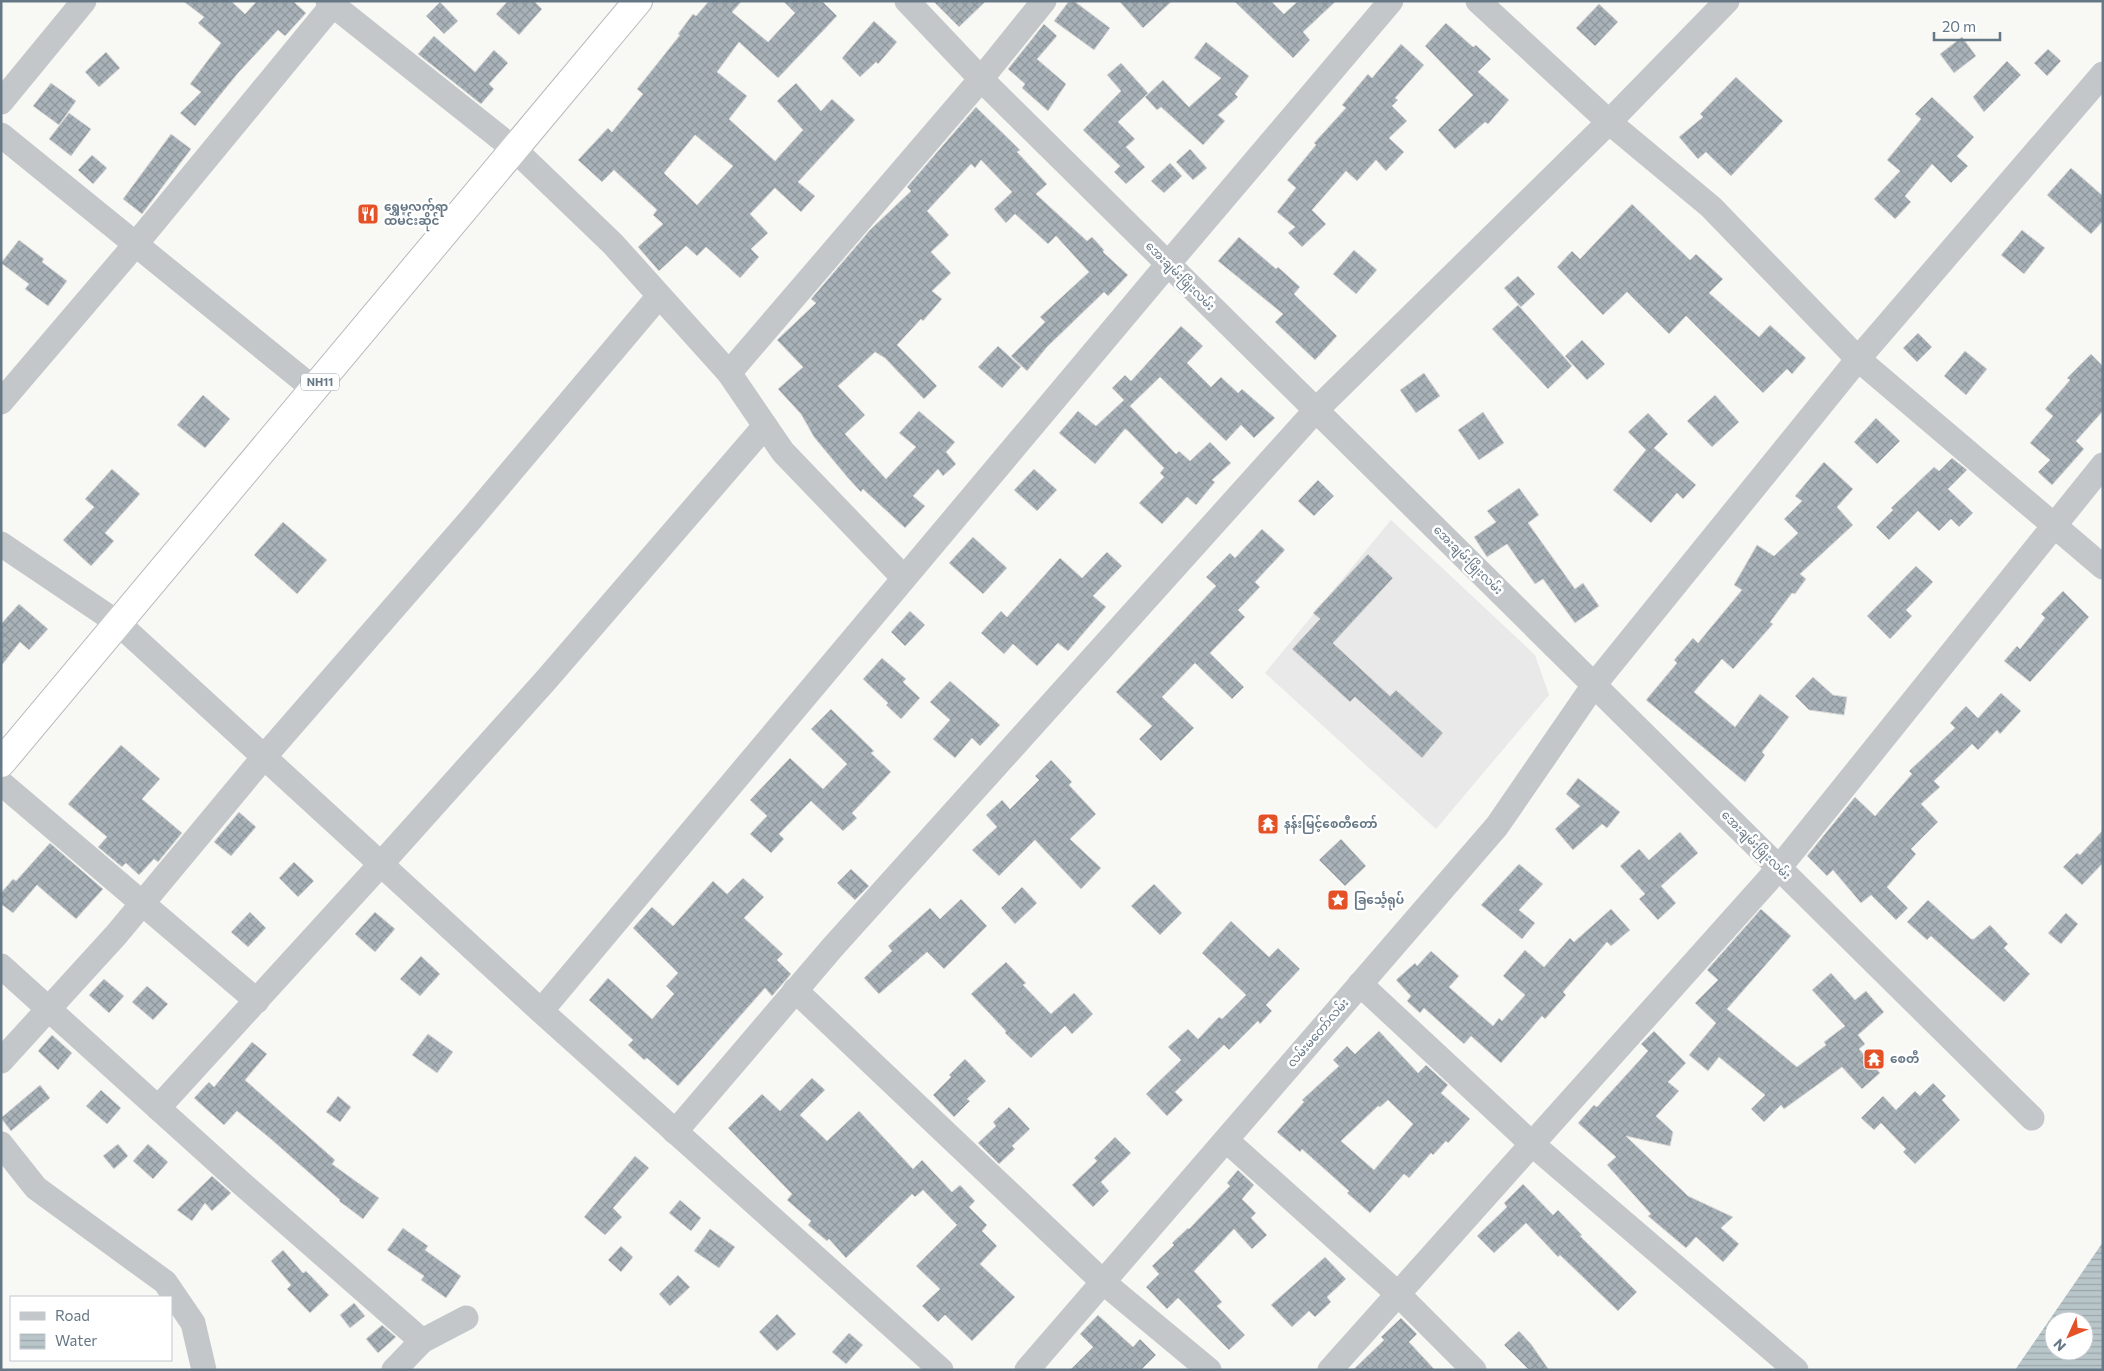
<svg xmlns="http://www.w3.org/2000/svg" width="2104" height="1371" viewBox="0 0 2104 1371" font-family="Commissioner,'Noto Sans Myanmar',sans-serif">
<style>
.built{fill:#e8e9e8}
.water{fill:url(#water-rules);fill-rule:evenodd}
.building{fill:url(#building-cross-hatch);stroke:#d9d9d7;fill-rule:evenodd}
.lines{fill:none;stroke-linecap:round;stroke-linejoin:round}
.trunk-casing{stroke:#b6babd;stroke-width:30}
.minor{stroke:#c3c7ca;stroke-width:25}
.trunk{stroke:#fff;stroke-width:28}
.labels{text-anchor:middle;stroke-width:5;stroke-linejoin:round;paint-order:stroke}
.shield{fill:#fff;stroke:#94a0aa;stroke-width:1}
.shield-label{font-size:11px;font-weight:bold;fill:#667886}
.poi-label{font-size:12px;font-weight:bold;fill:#667886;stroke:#fff;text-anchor:start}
.street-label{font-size:12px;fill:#667886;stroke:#fff}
</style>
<defs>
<pattern id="water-rules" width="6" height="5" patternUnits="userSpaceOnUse" patternTransform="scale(1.25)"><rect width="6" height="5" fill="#b9c6c9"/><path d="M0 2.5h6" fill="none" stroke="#9aa6a9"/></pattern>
<pattern id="building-cross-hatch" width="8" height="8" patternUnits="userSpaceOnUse" patternTransform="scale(1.25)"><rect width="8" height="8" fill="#a9b2b8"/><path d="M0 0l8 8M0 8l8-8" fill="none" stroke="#8d969b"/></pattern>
</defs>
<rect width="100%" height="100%" fill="#f8f8f5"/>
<polygon class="built" points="1391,520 1535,655 1549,695 1436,829 1265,673"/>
<path class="water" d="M2103,1242V1370H2015ZM2054,1321H2084V1351H2054Z"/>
<g class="building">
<polygon points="183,1 231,1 245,14 257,1 293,1 306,13 285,36 278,30 238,73 195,126 180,113 201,92 190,84 221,43 198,23 204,17"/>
<polygon points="508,1 534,1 542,9 519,35 496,14"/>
<path d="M709,1H742L732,12L768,42L795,13L783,1H822L837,16L778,78L739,42L717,72L747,96L729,119L775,161L803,130L777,101L796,83L821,111L832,99L855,120L798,182L815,196L801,212L775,188L750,214L768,233L751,249L759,257L740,278L706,247L697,256L686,246L659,271L638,247L663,224L653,215L657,210L614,170L602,182L578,160L608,128L612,132L643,94L637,89L680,35L678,34L693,14L696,16ZM695,135L733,166L697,205L664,173Z"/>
<polygon points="933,1 986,1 959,27"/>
<polygon points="1069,1 1074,1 1110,28 1094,50 1054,21"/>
<polygon points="1119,1 1172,1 1143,28"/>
<polygon points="1234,1 1271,1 1284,14 1298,1 1336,1 1303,32 1310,40 1293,58"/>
<polygon points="440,2 458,21 444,34 426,16"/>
<polygon points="1599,4 1618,22 1595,46 1576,28"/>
<polygon points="874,21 897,42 878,64 876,62 860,77 842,58"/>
<polygon points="1446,23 1473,47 1476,45 1491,59 1478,72 1509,100 1488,124 1485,122 1455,149 1438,130 1473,95 1425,46"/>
<polygon points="1044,24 1057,36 1037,59 1066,84 1048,111 1022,88 1025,84 1008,69"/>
<polygon points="434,36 475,72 494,50 508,63 489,84 494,89 481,104 418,54"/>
<polygon points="1962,37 1976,56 1954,73 1940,54"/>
<polygon points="1206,42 1249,76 1235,94 1238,97 1218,115 1225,121 1203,145 1161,107 1157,110 1145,97 1163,80 1189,107 1221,78 1194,58"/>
<polygon points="1401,44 1424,65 1395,98 1398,100 1392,106 1407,121 1389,138 1404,152 1386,171 1376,160 1357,181 1346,171 1312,210 1326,224 1302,247 1288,233 1295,227 1277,212 1296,188 1287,180 1316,145 1314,143 1346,108 1342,105 1368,74 1372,78"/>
<polygon points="2048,49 2061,61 2047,76 2034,63"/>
<polygon points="106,52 120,68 99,87 85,72"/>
<polygon points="2007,61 2021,75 1984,112 1973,97"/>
<polygon points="1121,63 1148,93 1118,122 1135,139 1126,147 1145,167 1126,184 1114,172 1120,166 1083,130 1121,91 1107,75"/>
<polygon points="1736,77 1783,121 1731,176 1706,152 1698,159 1679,137 1703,117 1700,114"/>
<polygon points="51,83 76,101 59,125 33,106"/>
<polygon points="1932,97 1974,137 1957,156 1968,166 1951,183 1932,164 1905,196 1911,202 1895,219 1874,199 1900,171 1887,160 1921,119 1915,114"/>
<polygon points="976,107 1020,150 1017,152 1047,184 1036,194 1087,241 1092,237 1104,250 1103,252 1128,275 1108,296 1104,292 1047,347 1027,371 1011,356 1045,322 1040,317 1089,272 1056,236 1048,244 1015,214 1006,223 994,209 1012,192 981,160 975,168 971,164 927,211 949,235 931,252 951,273 932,291 942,299 923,321 921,319 897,345 937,386 924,399 885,358 875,352 838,386 865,415 845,434 886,479 916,447 899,433 919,411 955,442 946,452 956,464 943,476 938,469 913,496 925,506 905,528 863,489 861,492 848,478 814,437 801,414 778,389 803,367 777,340 816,303 811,299 870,230 911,191 907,187"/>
<polygon points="69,113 91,129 71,156 49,139"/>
<polygon points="171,134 191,149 142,214 123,199"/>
<polygon points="1190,149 1207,168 1193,180 1176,162"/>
<polygon points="92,155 107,168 93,184 78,170"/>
<polygon points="1170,163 1182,176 1164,193 1151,181"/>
<polygon points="2071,168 2103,196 2103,221 2091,234 2047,195"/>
<polygon points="1632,204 1690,260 1696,254 1723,279 1709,293 1759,337 1770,325 1806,358 1792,374 1787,369 1763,393 1686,316 1669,334 1627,292 1603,315 1557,267 1572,251 1580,259"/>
<polygon points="2022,230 2045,248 2024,274 2001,255"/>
<polygon points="1239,237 1276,269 1278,267 1300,287 1294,294 1337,336 1315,360 1275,322 1283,314 1218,261"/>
<polygon points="19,240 44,259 42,262 67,281 48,306 25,289 29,284 1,263"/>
<polygon points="1354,250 1377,270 1356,294 1333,274"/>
<polygon points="1518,276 1535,294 1521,307 1504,288"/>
<polygon points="1518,305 1572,366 1548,389 1492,329"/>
<polygon points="1181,326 1203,346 1187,363 1211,387 1221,377 1238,393 1242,389 1275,418 1254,438 1241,425 1226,441 1160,377 1130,406 1176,454 1179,451 1190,461 1210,442 1231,463 1212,480 1215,482 1196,505 1187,497 1162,524 1139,503 1164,477 1160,473 1164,468 1128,431 1125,429 1095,464 1059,433 1078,411 1096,426 1124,400 1112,388 1125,375 1131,381"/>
<polygon points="1918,333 1932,347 1917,362 1903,348"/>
<polygon points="1582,340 1605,364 1587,380 1565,356"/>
<polygon points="998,346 1021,367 1002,388 978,367"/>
<polygon points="1965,351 1987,369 1966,395 1944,376"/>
<polygon points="2091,354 2103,366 2103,411 2076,441 2084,449 2052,485 2038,472 2050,460 2030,443 2053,416 2045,409 2070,380 2067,378"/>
<polygon points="1424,373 1440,396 1416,413 1400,390"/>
<polygon points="203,395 230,419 205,448 177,425"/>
<polygon points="1715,395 1739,422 1712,447 1687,421"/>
<polygon points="1483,412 1504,443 1479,460 1458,430"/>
<polygon points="1648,413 1668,434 1654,448 1696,485 1683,499 1677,493 1651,523 1613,490 1646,450 1628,432"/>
<polygon points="1876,418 1900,441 1877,464 1854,442"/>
<polygon points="1952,458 1967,470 1948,489 1973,513 1959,527 1951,519 1939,531 1918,511 1889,540 1876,527 1893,510 1891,508 1934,467 1939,471"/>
<polygon points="1824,462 1853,489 1837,507 1853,525 1800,574 1806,579 1795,594 1792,593 1770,622 1773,624 1733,669 1722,659 1694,692 1735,727 1760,694 1789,717 1762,752 1765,755 1745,782 1646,700 1677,663 1674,660 1693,638 1698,643 1742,590 1734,585 1757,545 1774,556 1798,533 1784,519 1802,501 1795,496"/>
<polygon points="112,469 140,494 105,533 114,541 91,566 63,540 94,507 85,499"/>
<polygon points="1034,469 1057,490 1037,511 1014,490"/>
<polygon points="1318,480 1334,496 1314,516 1298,501"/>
<polygon points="1519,488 1539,515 1528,523 1575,589 1583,583 1599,606 1575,623 1543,579 1535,584 1507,544 1487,557 1474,537 1496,522 1487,511"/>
<polygon points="283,522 327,560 297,594 254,555"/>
<polygon points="1262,529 1285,550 1255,582 1260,587 1238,610 1245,617 1210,653 1244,687 1232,699 1195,663 1162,697 1194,728 1161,761 1139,739 1152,726 1116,692 1216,586 1206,577 1230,553 1235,558"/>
<polygon points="973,537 1007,568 983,594 949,563"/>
<polygon points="1107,552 1122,566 1093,596 1106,607 1068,651 1058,643 1037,666 1013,644 1004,654 981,633 1001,611 1007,617 1060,558 1082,578"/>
<polygon points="1368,554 1393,578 1333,643 1390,696 1396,690 1443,733 1422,758 1355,697 1350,702 1292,649 1320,619 1313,613"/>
<polygon points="1916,566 1933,582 1906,610 1912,616 1890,639 1867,616"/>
<polygon points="2063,591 2089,617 2030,682 2004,661 2017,646 2020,649 2045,618 2041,614"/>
<polygon points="19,604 48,629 29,650 20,642 1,666 1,624"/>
<polygon points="910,611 925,625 905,646 891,632"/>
<polygon points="882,658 906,679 903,682 920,698 901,719 886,705 888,703 863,679"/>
<polygon points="1813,677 1833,695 1847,697 1844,715 1809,710 1795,696"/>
<polygon points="950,681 1000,725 980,746 972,738 955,758 933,739 950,720 930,702"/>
<polygon points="2001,693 2021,711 2000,734 1997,730 1978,750 1972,744 1934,781 1940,787 1921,804 1938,822 1911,849 1916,854 1887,887 1908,908 1896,920 1871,895 1861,903 1833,870 1827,876 1807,856 1855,797 1875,816 1912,774 1909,771 1955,728 1950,723 1966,706 1978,718"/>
<polygon points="831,709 874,751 871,753 891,772 852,813 857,818 843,831 811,801 779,834 784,839 771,853 750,834 767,816 750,800 790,758 823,789 847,764 811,729"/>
<polygon points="121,745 160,779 142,799 182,833 158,862 154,859 139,875 126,863 122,867 98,847 107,837 68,804"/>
<polygon points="1051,760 1072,782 1069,785 1096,814 1070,839 1101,868 1081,889 1035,840 999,876 972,850 997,827 986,815 1002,800 1010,809 1039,780 1035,776"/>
<polygon points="1578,778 1620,812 1607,828 1602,824 1573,850 1555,829 1580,806 1566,794"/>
<polygon points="239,812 256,827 231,856 214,842"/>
<polygon points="2103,830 2103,863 2082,885 2063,867 2077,853 2080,855"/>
<polygon points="1680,832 1698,853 1661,886 1676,903 1658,920 1639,899 1645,894 1620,866 1639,849 1649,860"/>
<polygon points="1341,839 1366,866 1345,886 1319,860"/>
<polygon points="50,843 103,889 76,919 37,885 13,913 1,904 1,893 13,879 16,881"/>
<polygon points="294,862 314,881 298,897 279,878"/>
<polygon points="1519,864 1543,884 1519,910 1535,923 1522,939 1481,905"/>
<polygon points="851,869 869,886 855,900 837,883"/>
<polygon points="743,878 764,897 744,918 783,954 777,960 791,974 772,996 765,988 678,1086 647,1058 644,1060 628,1045 633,1040 589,1000 608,978 652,1019 674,994 666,986 678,973 633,928 652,907 673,926 713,881 727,894"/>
<polygon points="1154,884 1182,913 1160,935 1131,906"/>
<polygon points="1022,887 1037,903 1015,924 1001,908"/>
<polygon points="961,899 987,926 944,969 927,952 879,994 864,978 892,951 888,946 930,908 940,919"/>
<polygon points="1928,900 1971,939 1974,939 1990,925 2008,944 2004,948 2030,974 2004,1002 1931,936 1927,940 1907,922"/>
<polygon points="1611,909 1630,930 1611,946 1607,942 1563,992 1566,995 1545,1019 1542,1016 1501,1063 1471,1036 1464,1044 1424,1008 1420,1013 1407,1001 1411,996 1396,980 1415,963 1417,966 1431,951 1459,976 1449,987 1493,1026 1499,1018 1502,1021 1525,995 1503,976 1525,950 1544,967 1570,938 1574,942"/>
<polygon points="1761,909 1791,936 1727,1009 1797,1067 1826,1045 1824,1042 1845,1026 1812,990 1831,973 1855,1000 1866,991 1884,1012 1858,1035 1865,1044 1859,1049 1880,1073 1862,1089 1842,1067 1784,1109 1781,1105 1764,1122 1751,1109 1765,1095 1719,1057 1708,1071 1689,1055 1716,1023 1695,1003 1718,980 1707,970"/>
<polygon points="250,912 266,928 248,947 231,932"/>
<polygon points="375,912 395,929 375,952 355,934"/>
<polygon points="2066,913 2078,924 2061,944 2048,933"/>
<polygon points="1231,921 1269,957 1278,948 1300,969 1266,1005 1272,1011 1260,1024 1258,1021 1229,1050 1224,1045 1175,1092 1183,1100 1167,1116 1146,1094 1181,1060 1168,1047 1188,1029 1198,1039 1219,1017 1222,1019 1246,995 1202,953"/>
<polygon points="421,956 440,974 420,996 400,979"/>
<polygon points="1006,962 1026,983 1023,985 1051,1014 1074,993 1093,1014 1072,1034 1065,1026 1031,1058 1005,1033 1006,1031 971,994"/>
<polygon points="104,979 124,996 109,1013 89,995"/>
<polygon points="147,986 168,1004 153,1020 132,1002"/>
<path d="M1379,1031L1418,1073L1426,1065L1448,1085L1441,1093L1470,1119L1448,1143L1446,1141L1433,1155L1431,1153L1409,1178L1404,1174L1370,1213L1347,1193L1349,1191L1302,1149L1300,1152L1277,1132L1304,1102L1302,1100L1339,1066L1333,1060L1347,1046L1355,1054ZM1388,1100L1413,1124L1374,1170L1341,1141L1378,1106L1380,1107Z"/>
<polygon points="1654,1031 1686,1063 1668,1082 1679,1091 1656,1116 1673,1132 1670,1146 1626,1136 1688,1196 1733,1217 1721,1228 1739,1244 1723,1262 1696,1237 1686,1248 1648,1216 1651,1214 1607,1165 1616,1157 1578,1123 1594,1105 1597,1107 1648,1051 1641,1044"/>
<polygon points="428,1034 453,1052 437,1073 412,1055"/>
<polygon points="52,1035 72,1053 58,1070 38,1051"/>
<polygon points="252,1042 267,1054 245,1080 335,1160 332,1164 379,1198 363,1219 339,1201 340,1200 272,1140 237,1111 224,1125 194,1098 209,1082 214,1087"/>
<polygon points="965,1059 986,1081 967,1099 970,1101 954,1117 933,1095 951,1077 949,1075"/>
<polygon points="812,1078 825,1090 800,1115 827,1141 859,1111 913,1169 922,1160 952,1192 960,1185 975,1201 969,1207 987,1225 982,1231 997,1246 980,1264 1015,1297 972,1341 945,1315 938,1322 922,1306 940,1289 916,1266 957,1225 923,1190 915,1197 912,1194 846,1258 829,1239 827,1241 808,1225 811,1221 787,1200 792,1194 728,1128 762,1094 780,1111"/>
<polygon points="1933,1083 1946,1096 1942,1100 1960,1120 1915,1164 1903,1152 1906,1149 1881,1123 1874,1130 1861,1118 1883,1096 1896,1110 1915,1091 1920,1096"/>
<polygon points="40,1085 50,1098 11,1131 1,1118"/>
<polygon points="101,1090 121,1108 107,1124 86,1106"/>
<polygon points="338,1096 351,1107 340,1122 326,1112"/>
<polygon points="1009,1107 1030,1129 1012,1146 1015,1149 999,1164 978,1143 996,1126 993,1122"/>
<polygon points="1115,1137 1131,1153 1101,1182 1109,1191 1093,1207 1072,1185 1097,1161 1094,1158"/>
<polygon points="118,1144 128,1156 114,1169 103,1156"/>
<polygon points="148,1144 168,1162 153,1179 133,1161"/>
<polygon points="635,1156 649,1168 613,1208 622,1217 605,1235 584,1217"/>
<polygon points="1238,1170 1254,1185 1242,1199 1256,1213 1251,1218 1267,1235 1252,1249 1234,1229 1194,1271 1222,1302 1217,1306 1245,1335 1229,1350 1178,1298 1167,1309 1146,1287 1159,1274 1152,1266 1174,1245 1172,1243 1188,1228 1189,1229 1230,1186 1227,1183"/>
<polygon points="212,1176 231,1193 212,1211 205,1203 192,1221 177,1210"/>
<polygon points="1523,1184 1553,1215 1558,1210 1582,1235 1580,1236 1637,1292 1618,1311 1560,1255 1558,1257 1526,1223 1494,1253 1477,1236 1507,1207 1504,1203"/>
<polygon points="680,1200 701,1218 691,1231 669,1213"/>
<polygon points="403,1228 428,1246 425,1250 461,1276 446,1298 421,1280 424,1276 387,1250"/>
<polygon points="710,1229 735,1247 719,1268 694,1251"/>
<polygon points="621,1246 633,1257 621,1272 608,1260"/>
<polygon points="283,1250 303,1273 306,1271 329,1295 310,1313 287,1289 291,1285 271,1261"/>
<polygon points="1325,1257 1346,1279 1327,1297 1331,1302 1315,1317 1309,1311 1292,1327 1271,1305"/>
<polygon points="678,1275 690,1287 670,1306 659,1294"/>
<polygon points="354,1303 365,1316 350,1328 340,1315"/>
<polygon points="777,1314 796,1334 777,1351 759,1332"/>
<polygon points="1098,1315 1133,1347 1140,1339 1156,1355 1141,1370 1070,1370 1093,1347 1080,1334"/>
<polygon points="1401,1318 1417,1334 1409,1342 1435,1370 1353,1370 1384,1340 1381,1337"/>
<polygon points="382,1325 396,1337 378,1353 366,1339"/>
<polygon points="1519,1331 1531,1344 1549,1370 1529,1370 1504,1345"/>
<polygon points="849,1333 863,1345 846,1364 832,1352"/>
</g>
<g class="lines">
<g class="trunk-casing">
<polyline id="trunk" points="1,763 638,1"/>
</g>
<g class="minor">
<polyline points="328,1 514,149 613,244 729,373 783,452 904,578"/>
<polyline points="907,1 981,79 2032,1118"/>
<polyline points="1478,1 1609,122 1711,207 1858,359 2103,567"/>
<polyline points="1,102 84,1"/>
<polyline points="1,135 314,389"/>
<polyline points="729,373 981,79 1044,1"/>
<polyline points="1,402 135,245 336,1"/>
<polyline points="1,544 118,623 541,1011 941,1370"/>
<polyline points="1,783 257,1001"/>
<polyline points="1,966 240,1182 422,1341 466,1318"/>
<polyline points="1360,984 1532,1144 1796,1370"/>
<polyline points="795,990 1103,1282 1209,1370"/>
<polyline points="541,1011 1168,264 1391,1"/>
<polyline points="1,1061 116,935 264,757 471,519 659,296"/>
<polyline points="158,1108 381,864 546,680 765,426"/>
<polyline points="675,1132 832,948 1316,410 1609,122 1727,1"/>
<polyline points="1226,1140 1398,1294 1474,1370"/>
<polyline points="1,1144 36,1188 165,1282 193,1323 204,1370"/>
<polyline points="394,1370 422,1341"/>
<polyline points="1027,1370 1497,826 1594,685 1858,359 2103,74"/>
<polyline points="1330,1370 1779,868 2103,465"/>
</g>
<use href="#trunk" class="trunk"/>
</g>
<defs>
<g id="restaurant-square" transform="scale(1.125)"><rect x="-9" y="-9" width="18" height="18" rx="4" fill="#e55127" stroke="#fff"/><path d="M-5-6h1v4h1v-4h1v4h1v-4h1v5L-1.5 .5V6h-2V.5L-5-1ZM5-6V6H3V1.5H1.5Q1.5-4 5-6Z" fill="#fff"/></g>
<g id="temple-square" transform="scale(1.125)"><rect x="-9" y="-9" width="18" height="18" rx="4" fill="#e55127" stroke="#fff"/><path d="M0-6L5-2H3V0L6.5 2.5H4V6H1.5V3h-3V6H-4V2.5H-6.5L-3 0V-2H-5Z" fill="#fff"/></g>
<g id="sight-square" transform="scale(1.125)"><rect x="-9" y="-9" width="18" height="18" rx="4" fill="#e55127" stroke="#fff"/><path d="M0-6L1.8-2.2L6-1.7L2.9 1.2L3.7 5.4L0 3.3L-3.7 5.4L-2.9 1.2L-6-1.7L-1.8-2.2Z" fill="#fff"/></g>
</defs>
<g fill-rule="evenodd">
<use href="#restaurant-square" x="368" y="214"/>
<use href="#temple-square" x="1268" y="824"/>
<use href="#sight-square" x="1338" y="900"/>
<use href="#temple-square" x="1874" y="1059"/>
</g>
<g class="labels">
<rect class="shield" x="301" y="373.5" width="38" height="17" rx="4"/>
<g class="shield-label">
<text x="320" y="386">NH11</text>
</g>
<g class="poi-label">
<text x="384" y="211">ရွှေမူလက်ရာ<tspan x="384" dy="14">ထမင်းဆိုင်</tspan></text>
<text x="1284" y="828">နန်းမြင့်စေတီတော်</text>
<text x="1354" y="904">ခြင်္သေ့ရုပ်</text>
<text x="1890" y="1063">စေတီ</text>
</g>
<g class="street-label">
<text transform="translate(1180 276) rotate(45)" y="4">အေးချမ်းဖြိုးလမ်း</text>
<text transform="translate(1468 560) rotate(45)" y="4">အေးချမ်းဖြိုးလမ်း</text>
<text transform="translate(1756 845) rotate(45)" y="4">အေးချမ်းဖြိုးလမ်း</text>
<text transform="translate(1318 1033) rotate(-49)" y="4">လမ်းမတော်လမ်း</text>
</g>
</g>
<rect width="2104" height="1371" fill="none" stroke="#667886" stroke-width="5"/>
<rect x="10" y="1296" width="162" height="65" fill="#ffffff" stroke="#c2c9cf"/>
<rect x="20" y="1312" width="25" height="8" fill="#c3c7ca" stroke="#c2c9cf"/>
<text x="55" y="1321" font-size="15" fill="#667886">Road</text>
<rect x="20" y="1334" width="25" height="15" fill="url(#water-rules)" stroke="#c2c9cf"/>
<text x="55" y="1346" font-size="15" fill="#667886">Water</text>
<g transform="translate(2069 1336) rotate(226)"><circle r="24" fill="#ffffff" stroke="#c2c9cf"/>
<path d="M0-4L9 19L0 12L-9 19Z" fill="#e55127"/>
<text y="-8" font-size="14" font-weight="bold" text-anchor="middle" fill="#667886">N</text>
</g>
<path d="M1934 32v8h66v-8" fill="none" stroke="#667886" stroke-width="2.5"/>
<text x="1942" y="32" font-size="15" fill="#667886" stroke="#ffffff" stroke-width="4" paint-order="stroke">20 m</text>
</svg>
